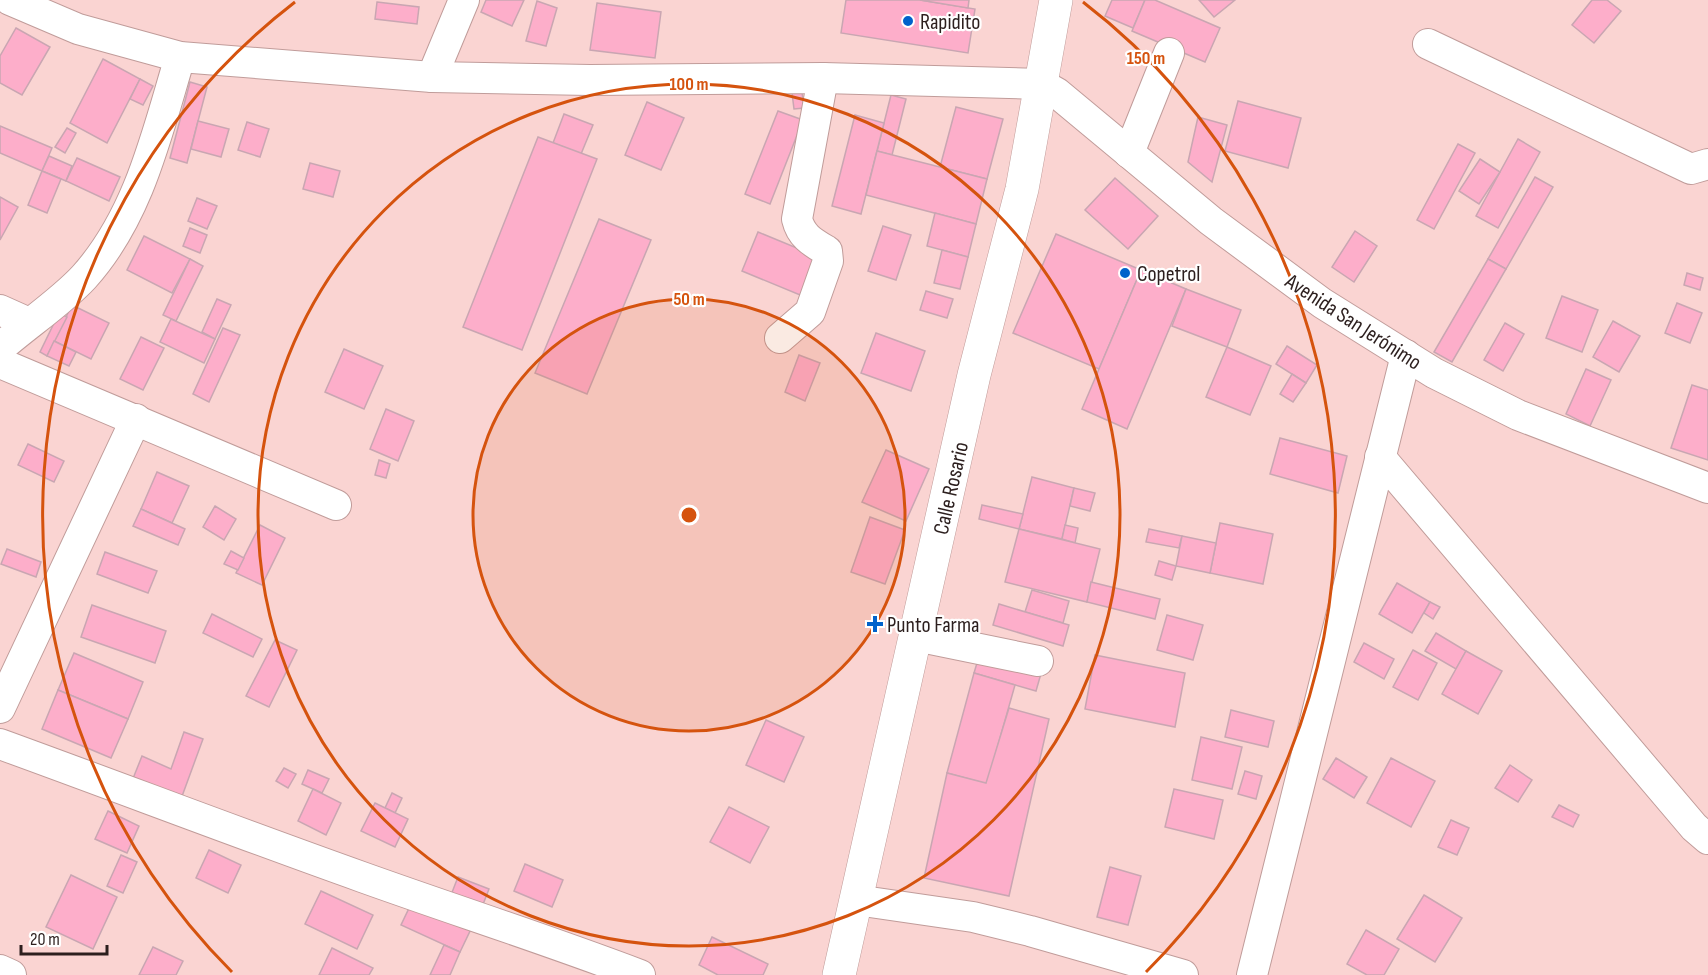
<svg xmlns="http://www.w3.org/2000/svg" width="1708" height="975" viewBox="0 0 1708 975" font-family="'Sofia Sans Condensed',sans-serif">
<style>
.building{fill:#fdaeca;stroke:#c9a6b2;stroke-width:1.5}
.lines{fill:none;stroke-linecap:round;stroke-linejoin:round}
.minor-casing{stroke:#c09c9a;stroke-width:32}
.major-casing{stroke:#c09c9a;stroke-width:34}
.minor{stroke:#fff;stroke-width:30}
.major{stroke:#fff;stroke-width:33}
.ring{fill:none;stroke:#d5530e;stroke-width:3}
.poi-dot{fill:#0062cb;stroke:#fff;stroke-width:2}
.labels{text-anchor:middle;stroke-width:4.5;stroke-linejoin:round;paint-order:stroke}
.poi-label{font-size:22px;fill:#2c1f1e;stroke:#fff;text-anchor:start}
.street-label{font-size:22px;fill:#2c1f1e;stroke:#fff}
.centre{fill:#d5530e;stroke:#fff;stroke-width:3}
.ring-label{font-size:18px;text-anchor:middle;font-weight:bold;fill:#d5530e;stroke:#fff;stroke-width:4.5;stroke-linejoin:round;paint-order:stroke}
</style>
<rect width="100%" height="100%" fill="#fad4d2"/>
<g class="building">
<polygon points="486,0 524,0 512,26 481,12"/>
<polygon points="846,0 920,0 975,9 968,53 841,33"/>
<polygon points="920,0 969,0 968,8"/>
<polygon points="1112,0 1145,0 1133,28 1105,16"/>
<polygon points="1145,0 1155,0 1220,28 1205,62 1132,31"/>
<polygon points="1199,0 1235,0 1214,17"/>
<polygon points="1592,0 1607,0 1621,11 1594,43 1572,25"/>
<polygon points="537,1 557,8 546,46 526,41"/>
<polygon points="377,2 419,7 417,24 375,19"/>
<polygon points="597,3 661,12 655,58 590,50"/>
<polygon points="16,28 50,47 22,95 0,83 0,56"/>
<polygon points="103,59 140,79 107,143 70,123"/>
<polygon points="140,79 153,86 143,105 130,99"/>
<polygon points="190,82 207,87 187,163 170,158"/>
<polygon points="802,92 804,108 794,109 792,93"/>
<polygon points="891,95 906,99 892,155 877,151"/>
<polygon points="1238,101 1301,118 1288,168 1225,151"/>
<polygon points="647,102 684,118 661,170 625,155"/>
<polygon points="956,107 1003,119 987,179 940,167"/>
<polygon points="778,111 803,120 770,204 745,194"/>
<polygon points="564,114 593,125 581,154 553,143"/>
<polygon points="855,115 884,123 861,214 832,206"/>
<polygon points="1198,117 1227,125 1212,182 1188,162"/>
<polygon points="198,121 229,129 221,157 191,149"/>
<polygon points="247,122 269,129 260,157 238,150"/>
<polygon points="0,126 52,148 42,171 0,153"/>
<polygon points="67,128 76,133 65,153 55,147"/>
<polygon points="538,137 597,159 522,350 463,327"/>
<polygon points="1518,139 1540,152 1498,228 1476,216"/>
<polygon points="1458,144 1475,153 1434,229 1417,220"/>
<polygon points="877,151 987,179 976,224 866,195"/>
<polygon points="49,156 72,166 66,181 42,171"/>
<polygon points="77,158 120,177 109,201 66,181"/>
<polygon points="1480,159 1500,172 1479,204 1459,191"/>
<polygon points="310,163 340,171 333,197 303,189"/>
<polygon points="42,171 61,179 47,213 28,205"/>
<polygon points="1535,177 1553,187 1506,269 1488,259"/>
<polygon points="1115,178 1158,216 1128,249 1085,210"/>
<polygon points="0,197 18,207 0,240"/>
<polygon points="197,198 217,206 207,229 188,221"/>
<polygon points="935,213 976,224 968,257 927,246"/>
<polygon points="599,219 651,240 587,394 535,373"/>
<polygon points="883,226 911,235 896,280 868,271"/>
<polygon points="190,228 207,235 200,253 183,246"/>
<polygon points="1355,231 1377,246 1354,282 1332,267"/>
<polygon points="758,232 821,258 805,297 742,271"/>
<polygon points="1056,234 1141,270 1099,369 1013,333"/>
<polygon points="144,236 190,259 172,293 127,270"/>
<polygon points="942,250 968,257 960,289 934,283"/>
<polygon points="190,259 203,266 176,321 163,315"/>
<polygon points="1488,259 1506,269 1452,362 1434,352"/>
<polygon points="1141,270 1186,289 1127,429 1082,409"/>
<polygon points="1687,273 1703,278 1700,290 1684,285"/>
<polygon points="1186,289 1241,310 1227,347 1172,326"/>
<polygon points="926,291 953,299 947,318 920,310"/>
<polygon points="1562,296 1598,310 1582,352 1546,338"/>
<polygon points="217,299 231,305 215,339 202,332"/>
<polygon points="1677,303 1702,313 1690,343 1665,333"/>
<polygon points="72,305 109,323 91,359 54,341"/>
<polygon points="59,313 67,317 47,356 40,352"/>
<polygon points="171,319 215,339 204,363 160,342"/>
<polygon points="1613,321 1640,336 1619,372 1593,357"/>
<polygon points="1505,323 1524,334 1503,371 1484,360"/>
<polygon points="223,328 240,335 209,402 193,394"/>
<polygon points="876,333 925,351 911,391 861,373"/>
<polygon points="141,337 164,348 143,390 120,379"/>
<polygon points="54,341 76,352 69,366 47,356"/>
<polygon points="1287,346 1317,365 1306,383 1276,364"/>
<polygon points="1227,347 1271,366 1250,415 1206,397"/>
<polygon points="344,349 383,366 364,409 325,392"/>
<polygon points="799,355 820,363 805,401 785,392"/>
<polygon points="1586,369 1611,380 1590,426 1566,414"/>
<polygon points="1292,374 1306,383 1293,402 1280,394"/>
<polygon points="1692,385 1708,390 1708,460 1671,448"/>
<polygon points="386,409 414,421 398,461 370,449"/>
<polygon points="1280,438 1347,456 1338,493 1270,474"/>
<polygon points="28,444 64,461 54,482 18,465"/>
<polygon points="886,450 929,469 906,521 862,502"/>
<polygon points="379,460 390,464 386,478 375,475"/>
<polygon points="157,472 189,486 172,523 141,509"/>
<polygon points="1032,477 1074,488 1062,539 1019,529"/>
<polygon points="1074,488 1095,493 1090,511 1070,506"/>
<polygon points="982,505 1023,514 1019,529 979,519"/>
<polygon points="215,506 236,519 224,540 203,527"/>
<polygon points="141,509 185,529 178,545 133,526"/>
<polygon points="870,517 905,530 885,584 851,572"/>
<polygon points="1220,523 1273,534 1263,584 1210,573"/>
<polygon points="260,525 285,538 262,585 236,573"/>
<polygon points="1065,525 1078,528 1075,543 1062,539"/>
<polygon points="1019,529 1100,549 1087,602 1005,582"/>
<polygon points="1149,529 1182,536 1179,548 1146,542"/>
<polygon points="1182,536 1216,543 1210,573 1176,566"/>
<polygon points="7,549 41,562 36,577 1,564"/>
<polygon points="231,551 244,558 238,570 224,564"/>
<polygon points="105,552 157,571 148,593 97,574"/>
<polygon points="1159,561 1176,566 1172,580 1155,575"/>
<polygon points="1091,582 1160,599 1155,619 1087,602"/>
<polygon points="1397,583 1430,602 1412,633 1379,614"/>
<polygon points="1032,590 1069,601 1063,623 1025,612"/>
<polygon points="1430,602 1440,607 1433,619 1424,613"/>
<polygon points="999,604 1069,625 1063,646 993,625"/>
<polygon points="92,605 166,631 155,663 81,637"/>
<polygon points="212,614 262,639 253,657 203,633"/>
<polygon points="1167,615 1203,625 1193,660 1157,650"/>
<polygon points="1436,633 1466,651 1456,669 1425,651"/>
<polygon points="275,640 297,650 269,707 246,696"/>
<polygon points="1364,643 1394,659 1384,679 1354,662"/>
<polygon points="1413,650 1437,663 1418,700 1393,687"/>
<polygon points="1466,651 1502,671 1478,714 1442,694"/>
<polygon points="74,653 143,682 128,719 58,690"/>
<polygon points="980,653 1042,670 1036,691 974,673"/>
<polygon points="1095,655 1185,673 1175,727 1085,709"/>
<polygon points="974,673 1015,685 987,784 947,773"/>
<polygon points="58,690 128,719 111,758 42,729"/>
<polygon points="1009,708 1049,719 1009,896 924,878 947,773 986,783"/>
<polygon points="1231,710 1274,721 1268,747 1225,737"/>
<polygon points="766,720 804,737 784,782 746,765"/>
<polygon points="184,732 203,739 181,799 132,781 142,756 171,769"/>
<polygon points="1201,737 1242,747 1232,789 1192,780"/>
<polygon points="1336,758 1367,777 1354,798 1323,779"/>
<polygon points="1391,758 1435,781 1411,827 1367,803"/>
<polygon points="1510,765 1532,780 1518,802 1495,788"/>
<polygon points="284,768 296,774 288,788 276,781"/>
<polygon points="308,770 329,779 322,793 302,784"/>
<polygon points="1245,771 1262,776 1256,799 1238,794"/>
<polygon points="313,789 341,803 326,835 298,821"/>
<polygon points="1174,789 1223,800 1214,839 1165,827"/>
<polygon points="392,793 402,798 395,813 385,808"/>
<polygon points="375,803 408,819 395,847 361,831"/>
<polygon points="1559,805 1579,815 1573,827 1552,817"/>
<polygon points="729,807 769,827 750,863 710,842"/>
<polygon points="108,811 139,826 127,853 95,839"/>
<polygon points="1451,820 1469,828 1457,855 1438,847"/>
<polygon points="209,850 241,865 228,893 196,878"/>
<polygon points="121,855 137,862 123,893 107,886"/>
<polygon points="525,864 563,880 552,907 514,891"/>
<polygon points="1110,867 1141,876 1128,925 1097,917"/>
<polygon points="71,875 117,897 93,949 46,927"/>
<polygon points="458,877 489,889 482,907 451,895"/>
<polygon points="321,891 373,915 357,949 305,924"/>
<polygon points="1424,895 1462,918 1435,962 1397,939"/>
<polygon points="412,902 471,929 460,952 401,925"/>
<polygon points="1366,930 1399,949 1384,975 1367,975 1347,964"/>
<polygon points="712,937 768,964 763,975 718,975 699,965"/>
<polygon points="444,945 460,952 450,975 430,975"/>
<polygon points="153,947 183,961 176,975 139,975"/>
<polygon points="332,948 373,968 369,975 319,975"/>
</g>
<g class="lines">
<g class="minor-casing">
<g id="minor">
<polyline points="10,0 78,29 180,57 432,77 590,80 823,78 1041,84 1057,93 1211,221 1322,303 1434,373 1518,415 1708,488"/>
<polyline points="1428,44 1691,169 1708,164"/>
<polyline points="432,77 464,0"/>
<polyline points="1129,153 1169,53"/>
<polyline points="0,310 29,323"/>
<path d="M780,338L810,312L828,261L827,251C812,242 801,236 797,219L823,78"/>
<path d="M0,348C26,325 61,302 84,277C139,216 157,133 180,57"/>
<polyline points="0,363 336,505"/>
<polyline points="1380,457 1694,827 1708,839"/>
<polyline points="916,636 1038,661"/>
<polyline points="0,708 136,419"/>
<path d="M0,744C121,788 241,834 362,877C454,910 548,940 640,975"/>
<polyline points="856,900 973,917 1030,931 1183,975"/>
<polyline points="0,970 11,975"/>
<polyline points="1252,975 1406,355"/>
</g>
</g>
<g class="major-casing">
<polyline id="major" points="839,975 974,375 1022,189 1056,0"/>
</g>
<use href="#minor" class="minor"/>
<use href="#major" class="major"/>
</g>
<circle cx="689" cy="515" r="216" fill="#d5530e" fill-opacity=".12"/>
<g class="ring">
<circle cx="689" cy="515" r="216"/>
<circle cx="689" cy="515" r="431"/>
<path d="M232 972A647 647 0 0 1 295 2M1083 2A647 647 0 0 1 1146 972"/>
</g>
<g class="poi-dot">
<circle cx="908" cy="21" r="6"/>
<circle cx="1125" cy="273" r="6"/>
<path d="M872 615h6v6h6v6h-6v6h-6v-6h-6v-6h6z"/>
</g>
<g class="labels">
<g class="poi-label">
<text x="920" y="29">Rapidito</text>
<text x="1137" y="281">Copetrol</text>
<text x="887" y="632">Punto Farma</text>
</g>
<g class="street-label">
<text transform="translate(1354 321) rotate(33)" y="8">Avenida San Jerónimo</text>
<text transform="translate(950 488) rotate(-77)" y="8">Calle Rosario</text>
</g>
</g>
<circle cx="689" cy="515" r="9" class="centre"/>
<g class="ring-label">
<text x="1146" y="64">150 m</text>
<text x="689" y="90">100 m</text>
<text x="689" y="305">50 m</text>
</g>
<path d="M21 945v9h86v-9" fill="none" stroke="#2c1f1e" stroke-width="3"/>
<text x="30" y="945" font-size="18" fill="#2c1f1e" stroke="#ffffff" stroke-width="4.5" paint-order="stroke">20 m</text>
</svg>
